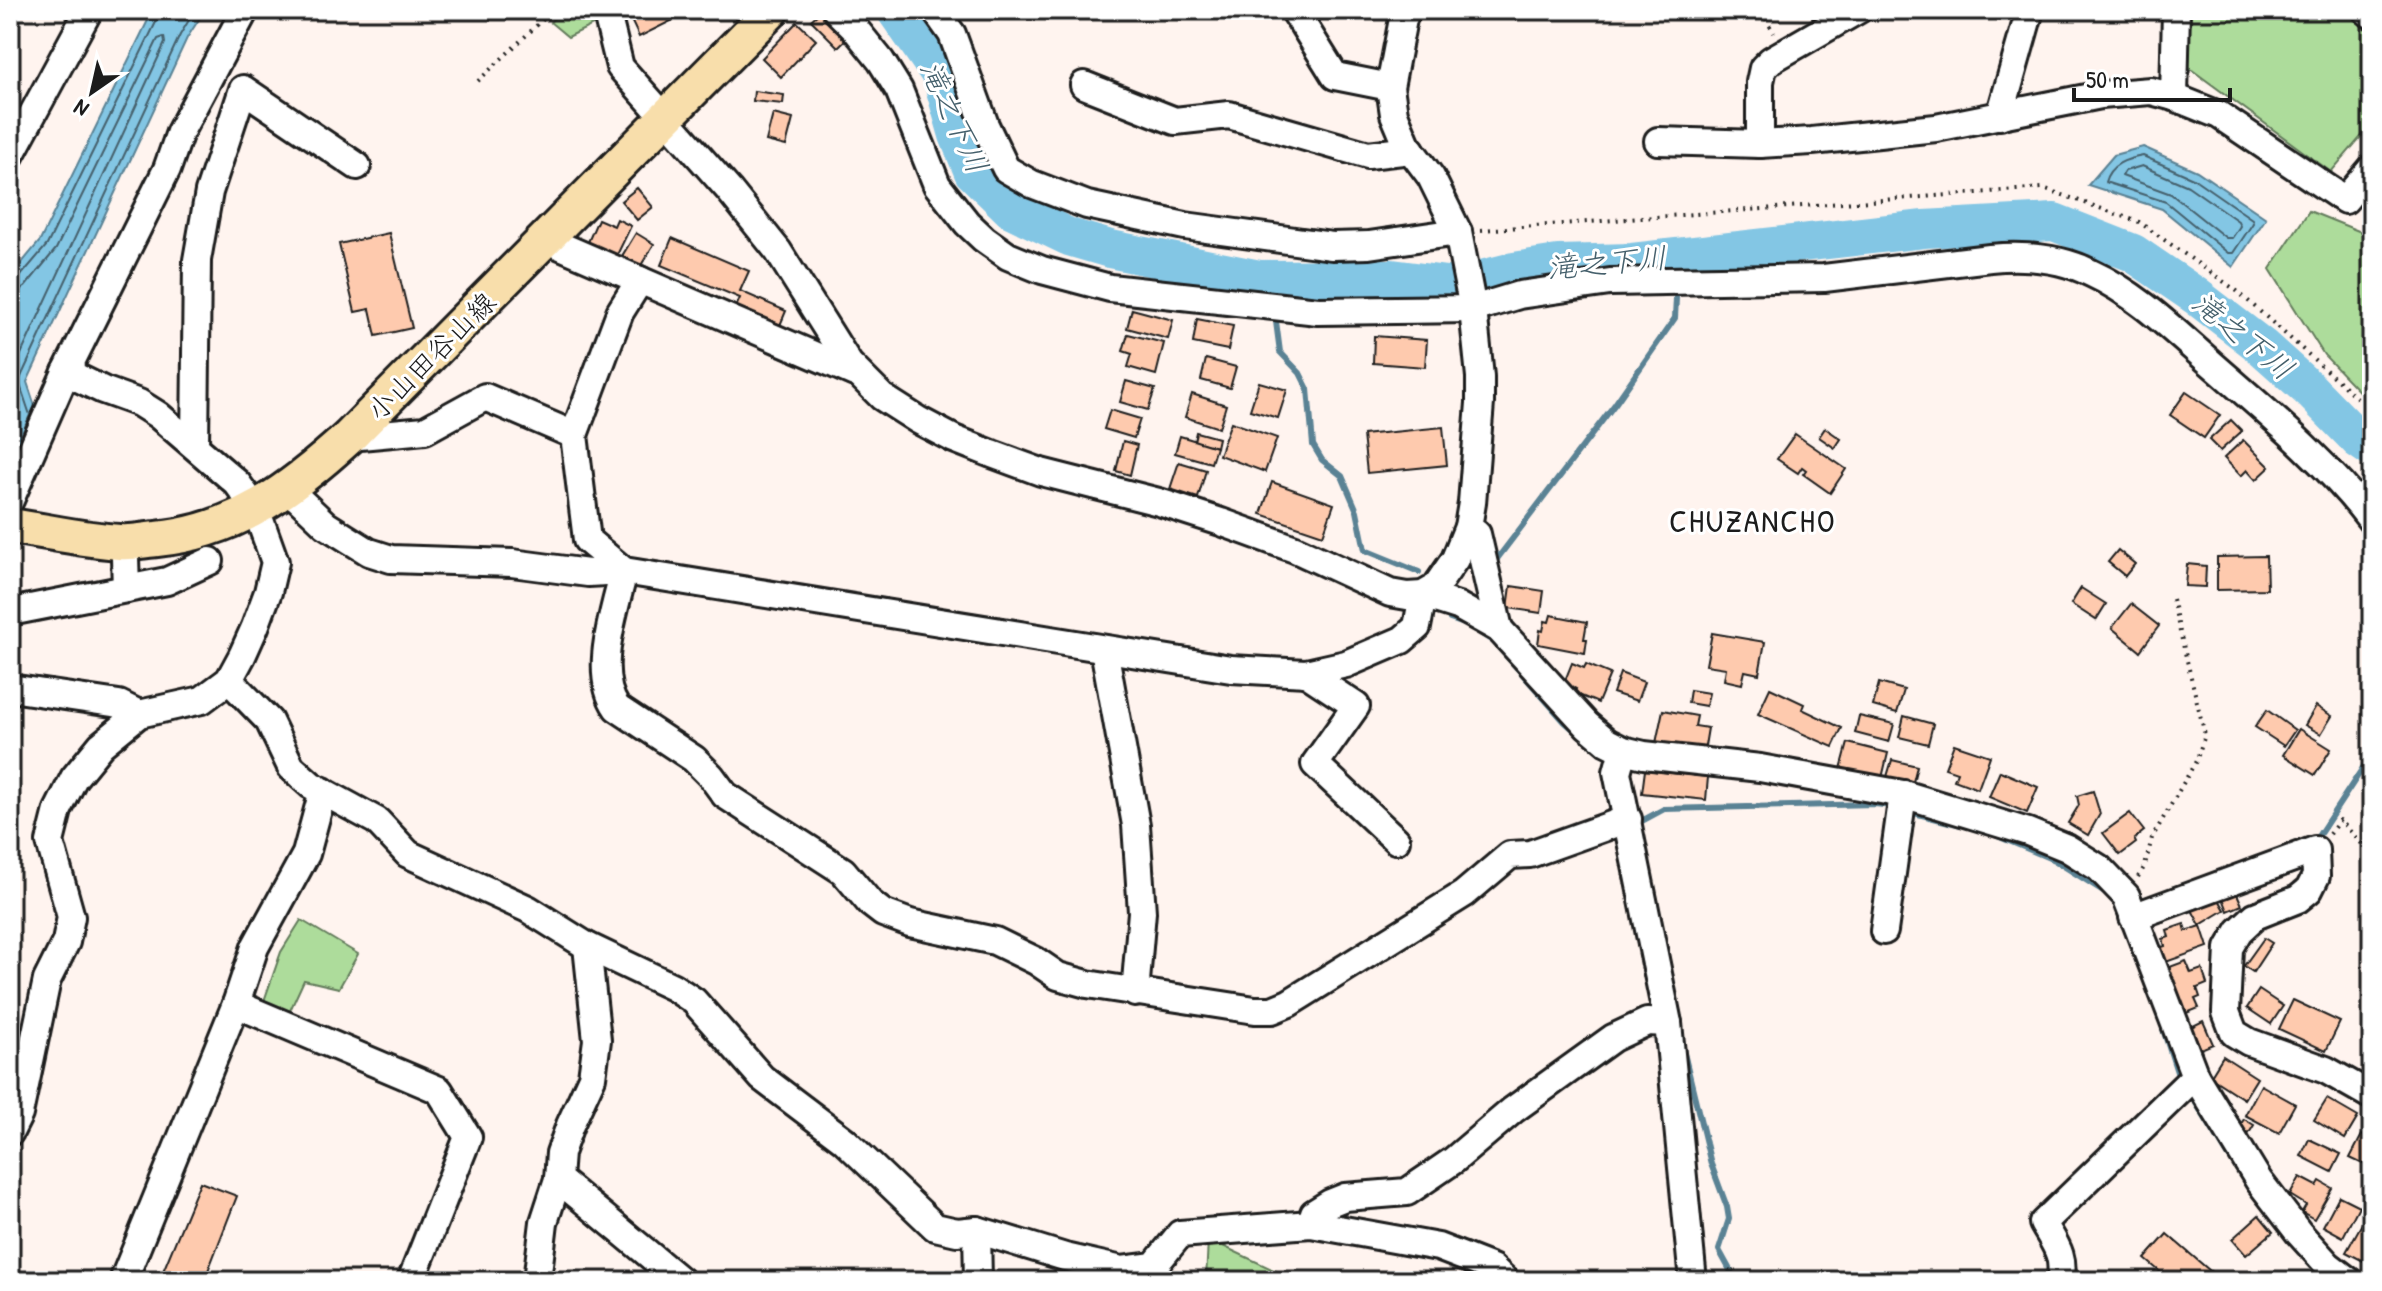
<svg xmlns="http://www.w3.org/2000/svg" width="2382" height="1291" viewBox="0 0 2382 1291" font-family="'Patrick Hand','Klee One',sans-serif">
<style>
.green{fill:#addc9b;stroke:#647c5c;stroke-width:2}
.water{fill:#83c6e4;stroke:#5a8294;stroke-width:2}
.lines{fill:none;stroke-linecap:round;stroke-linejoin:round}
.shore{stroke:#45606c;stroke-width:2}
.stream{stroke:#5a8294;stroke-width:6}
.river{stroke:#83c6e4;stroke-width:38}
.building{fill:#fecaae;stroke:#1c1c1c;stroke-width:2}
.minor-casing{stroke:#1c1c1c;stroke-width:32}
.major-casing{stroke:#1c1c1c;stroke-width:40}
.path{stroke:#1c1c1c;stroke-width:4;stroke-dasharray:2 6;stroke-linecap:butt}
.minor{stroke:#fff;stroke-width:26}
.major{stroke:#f8deab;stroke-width:34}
.labels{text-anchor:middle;stroke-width:6;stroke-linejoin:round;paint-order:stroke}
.street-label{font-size:28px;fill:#1c1c1c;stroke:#fff}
.water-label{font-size:30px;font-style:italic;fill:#45606c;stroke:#fff}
.quarter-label{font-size:32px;letter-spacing:2px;fill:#1c1c1c;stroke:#fff}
</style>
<rect width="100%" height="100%" fill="#fff4ef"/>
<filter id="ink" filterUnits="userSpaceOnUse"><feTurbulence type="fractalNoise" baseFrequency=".0125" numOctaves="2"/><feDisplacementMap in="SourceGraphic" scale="16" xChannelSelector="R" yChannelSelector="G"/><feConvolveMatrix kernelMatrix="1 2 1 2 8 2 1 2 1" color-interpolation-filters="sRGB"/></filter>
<g filter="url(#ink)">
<g class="green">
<polygon points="563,10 589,10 593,25 568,37 550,22"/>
<polygon points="2191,10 2372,10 2372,124 2331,172 2188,67"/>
<polygon points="2309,211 2366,234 2372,227 2372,405 2324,355 2270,269"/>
<polygon points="301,920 358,954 339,988 304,980 288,1015 263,1004 281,952"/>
<polygon points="1208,1239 1297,1281 1206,1281"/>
</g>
<g class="water">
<polygon points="153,10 205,10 187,38 27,382 38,415 10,483 10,277 40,241"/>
<polygon points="2143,147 2197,171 2266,218 2233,267 2162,209 2088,185 2114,155"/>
</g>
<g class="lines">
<g class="shore">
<path d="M2143,156L2193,178L2252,219L2253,223L2233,253H2228L2166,202L2105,182C2110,164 2126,159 2143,156Z"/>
<polygon points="2142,166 2188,186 2238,221 2240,226 2232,238 2226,238 2171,194 2122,176 2125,171"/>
<polyline points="10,281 19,278 47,245 159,16 159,10"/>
<polyline points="10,292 19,291 25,287 56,249 158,39 164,37 165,43 10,378"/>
<polyline points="10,462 30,415 20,385 20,379 180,35 195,10"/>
</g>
<g class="stream">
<polyline points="1677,264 1678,257"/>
<polyline points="1272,279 1274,299"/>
<polyline points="1275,314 1280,352 1300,373 1308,389 1313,445 1322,460 1342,476 1357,511 1365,550 1419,572"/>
<polyline points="1497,559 1615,404 1675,318 1676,298"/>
<polyline points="1450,619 1467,625"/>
<polyline points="1480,633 1494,642 1565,722 1581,736"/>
<polyline points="1918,814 1961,825"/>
<polyline points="1638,823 1664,809 1875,804 1892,806"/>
<polyline points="1995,835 2054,860 2108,894"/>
<polyline points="2315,841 2372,754"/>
<polyline points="2163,1029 2178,1075"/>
<polyline points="1682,1045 1711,1164 1727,1207 1729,1219 1719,1250 1736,1281"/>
<polyline points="2194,1100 2229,1157"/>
</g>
<polyline class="river" points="895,10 941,76 958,135 973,172 1011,209 1069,237 1110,249 1259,279 1392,278 1454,286 1514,271 1558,264 1632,262 1924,229 2054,222 2133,253 2196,296 2261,346 2310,390 2359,440 2372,449"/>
</g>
<g class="building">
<polygon points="640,10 685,10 687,13 639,37 629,16"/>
<polygon points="820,12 846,39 838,47 811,20"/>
<polygon points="797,22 816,40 781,77 762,58"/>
<polygon points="754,91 784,95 783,104 753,101"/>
<polygon points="773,114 793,119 786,146 766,141"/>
<polygon points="637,188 653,207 637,220 621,201"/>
<polygon points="598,219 614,226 617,219 631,226 617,255 588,242"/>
<polygon points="389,233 412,328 376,336 370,309 355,312 339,244"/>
<polygon points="636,233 654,244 640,267 622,256"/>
<polygon points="672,238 749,271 740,291 786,311 776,335 732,316 740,298 661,265"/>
<polygon points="1132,309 1173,320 1168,339 1127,328"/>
<polygon points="1197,319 1233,326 1228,350 1193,343"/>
<polygon points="1128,334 1164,343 1156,375 1128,367 1132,354 1123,351"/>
<polygon points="1374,336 1427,340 1425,367 1373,363"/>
<polygon points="1206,359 1236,367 1230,388 1201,380"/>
<polygon points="1126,381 1155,389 1148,410 1120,402"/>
<polygon points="1259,382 1287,390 1278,418 1250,410"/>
<polygon points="2186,392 2220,415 2204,438 2170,415"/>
<polygon points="1192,394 1226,405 1219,428 1185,417"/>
<polygon points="1110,410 1140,419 1134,438 1104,429"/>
<polygon points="2231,420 2242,431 2220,451 2209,440"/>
<polygon points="1231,422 1277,438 1265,472 1219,455"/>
<polygon points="1443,427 1447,465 1367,473 1363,435"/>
<polygon points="1825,428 1841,439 1835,448 1819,437"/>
<polygon points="1196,432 1218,438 1216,447 1194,441"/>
<polygon points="1795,434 1846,469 1830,493 1803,474 1806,470 1802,467 1798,473 1777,459"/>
<polygon points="1180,436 1216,447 1211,463 1175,453"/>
<polygon points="2243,440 2270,467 2256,480 2247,470 2241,476 2224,458"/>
<polygon points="1123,441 1137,445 1130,475 1116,471"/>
<polygon points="1179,462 1206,470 1198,498 1170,489"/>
<polygon points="1272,482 1334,504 1323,535 1261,514"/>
<polygon points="2118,550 2135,564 2125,576 2108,562"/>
<polygon points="2266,556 2267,589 2217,590 2217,557"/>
<polygon points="2187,564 2206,566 2205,587 2185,586"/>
<polygon points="1511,586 1544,591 1541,613 1508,608"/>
<polygon points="2081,588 2106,604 2096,620 2071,604"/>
<polygon points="2131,604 2159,626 2140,651 2112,628"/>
<polygon points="1551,615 1587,622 1584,639 1587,639 1585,653 1538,644 1540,630 1543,631 1545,621 1549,622"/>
<polygon points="1712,633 1765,642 1759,674 1745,671 1742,684 1724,680 1726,668 1706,665"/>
<polygon points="1572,663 1584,668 1586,664 1610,674 1598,703 1574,693 1576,689 1564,683"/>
<polygon points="1620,673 1644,682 1637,701 1613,693"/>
<polygon points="1879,683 1904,690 1897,713 1873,706"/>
<polygon points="1770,688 1804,704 1802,709 1842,728 1833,747 1758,714"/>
<polygon points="1690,690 1709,693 1706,706 1688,703"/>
<polygon points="2316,706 2332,716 2321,734 2305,725"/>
<polygon points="1663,710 1697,716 1695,726 1708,728 1704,752 1656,743"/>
<polygon points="2267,710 2295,730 2284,746 2255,727"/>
<polygon points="1859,716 1894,724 1889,742 1855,733"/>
<polygon points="1904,716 1933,724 1928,744 1899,737"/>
<polygon points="2299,729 2331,749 2315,775 2283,755"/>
<polygon points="1848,743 1888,753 1882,778 1841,769"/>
<polygon points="1954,744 1990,756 1978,789 1954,780 1957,772 1945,768"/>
<polygon points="1892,760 1917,766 1912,786 1886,780"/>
<polygon points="1645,770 1708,777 1706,800 1642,793"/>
<polygon points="2000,771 2038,787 2027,813 1989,797"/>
<polygon points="2093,791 2100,814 2088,835 2068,823 2079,805 2077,796"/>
<polygon points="2130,813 2144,831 2134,839 2136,843 2120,855 2103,833"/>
<polygon points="2234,887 2242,905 2228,911 2221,893"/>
<polygon points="2217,896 2225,910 2200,925 2192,910"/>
<polygon points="2184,924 2186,931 2201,926 2208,947 2163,963 2158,948 2165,946 2163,939 2169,937 2167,930"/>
<polygon points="2264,938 2272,943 2253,972 2244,966"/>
<polygon points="2186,961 2191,973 2202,969 2207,984 2197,988 2200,997 2195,999 2199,1008 2184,1014 2167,968"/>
<polygon points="2259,990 2283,1006 2271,1024 2247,1008"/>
<polygon points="2293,1000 2340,1022 2326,1051 2279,1029"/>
<polygon points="2203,1021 2213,1044 2201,1049 2191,1027"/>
<polygon points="2223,1056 2257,1078 2244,1099 2210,1077"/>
<polygon points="2261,1085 2295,1104 2279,1133 2245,1115"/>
<polygon points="2327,1099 2358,1117 2345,1139 2314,1120"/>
<polygon points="2244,1119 2254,1125 2248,1135 2238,1129"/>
<polygon points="2362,1135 2372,1141 2372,1161 2369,1167 2350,1158"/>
<polygon points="2309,1139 2341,1154 2332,1172 2301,1156"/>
<polygon points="2300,1177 2317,1186 2320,1181 2332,1188 2314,1219 2302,1212 2306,1205 2290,1195"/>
<polygon points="200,1182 237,1196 204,1281 159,1281"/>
<polygon points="2339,1196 2359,1206 2343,1237 2323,1226"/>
<polygon points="2259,1215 2273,1232 2246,1255 2232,1239"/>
<polygon points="2364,1220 2372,1224 2372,1254 2367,1263 2346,1252"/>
<polygon points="2167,1234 2217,1277 2214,1281 2171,1281 2145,1259"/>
</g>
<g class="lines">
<g class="minor-casing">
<g id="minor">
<polyline points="606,10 620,67 729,190 778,251 849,364 882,397 918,420 954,439 992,454 1041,472 1159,502 1221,522 1295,549 1390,593 1407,596 1423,595 1435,588 1455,559 1468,527 1472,503 1480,403 1480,377 1473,309 1458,232 1431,177 1407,145 1394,114 1390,87 1403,19 1407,10"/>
<path d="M836,10L856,30L881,61L899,90L937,185L967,223L984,239L1008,256L1042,270L1110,288L1318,311L1473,309L1519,295L1610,282L1824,278L1990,258C2024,255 2060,257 2091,273C2137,294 2174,331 2212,364C2268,413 2327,462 2372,521"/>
<polyline points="935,10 952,34 985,125 1006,169 1032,184 1087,205 1185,226 1332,246 1369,245 1458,232"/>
<polyline points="1294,10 1335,76 1390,87"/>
<polyline points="2366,10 2372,15"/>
<polyline points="1084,85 1175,121 1229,115 1368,155 1411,150"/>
<polyline points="2174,97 2176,10"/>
<polyline points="2000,116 2030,10"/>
<polyline points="1658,141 1760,144 1812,141 1936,128 2101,95 2151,91 2174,97 2219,115 2345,200 2372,168"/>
<polyline points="1760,144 1760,82 1763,68 1771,60 1858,10"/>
<polyline points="10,156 89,10"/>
<polyline points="547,240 855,373"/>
<path d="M640,280L620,312L574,435L587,540L624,571C615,610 592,673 617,708L694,759L711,776L725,795L843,871L870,903L883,913L910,923L995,941L1036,961L1058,976L1087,984L1255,1010H1272L1289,1003L1464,894L1510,855L1530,854L1628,819"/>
<polyline points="349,437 425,430 485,397 574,435"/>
<polyline points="195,446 197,260 209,192 243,89 357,166"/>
<polyline points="288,489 326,525 369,552 391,559 512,563 588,573 624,571 1231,669 1306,673 1346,664 1402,640 1417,627 1423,595 1458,606 1499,629 1587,725 1607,742 1623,750 1644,755 1760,768 1903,794 2028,832 2067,848 2099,868 2126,896 2195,1076 2259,1181 2299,1233 2328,1265 2349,1281"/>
<polyline points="10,500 66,372 167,169 180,132 245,10"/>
<polyline points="1468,527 1477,534 1499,629"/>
<polyline points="122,543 125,557 126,589"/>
<polyline points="10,612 167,581 210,561"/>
<polyline points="1104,649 1136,825 1142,912 1135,993"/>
<polyline points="1306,673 1356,706 1315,764 1396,840"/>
<polyline points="229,680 269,721 291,767 311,785 377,821 408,854 528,909 587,946 673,987 694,1001 762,1078 844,1140 935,1227 957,1232 977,1230 1065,1257 1122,1270 1154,1266 1180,1234 1311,1224 1438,1247 1492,1268 1506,1281"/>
<polyline points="10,688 119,704 139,714"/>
<polyline points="1623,750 1617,772 1668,1023 1693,1281"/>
<polyline points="2133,917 2315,850 2316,876 2309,890 2298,899 2255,916 2239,931 2229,948 2226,1012 2234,1033 2249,1042 2326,1070 2372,1096"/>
<polyline points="1884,931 1903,794"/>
<polyline points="587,946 597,1040 592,1077 570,1125 560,1153 558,1179 681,1281"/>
<polyline points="236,1004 439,1090 468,1137 411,1281"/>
<polyline points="10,1132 19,1114 47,980 66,942 71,917 50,842 58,810 74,778 101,745 139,714 202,700 229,680 242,656 255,627 268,592 275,562 256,509 237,483 158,415 139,403 103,390 66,372"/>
<polyline points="1311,1224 1314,1213 1330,1203 1345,1197 1407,1192 1454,1160 1513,1110 1613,1038 1647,1022 1668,1023"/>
<polyline points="977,1230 978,1281"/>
<polyline points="123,1281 236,1004 255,947 306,854 323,791"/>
<polyline points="537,1281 544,1222 558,1179"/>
<path d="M2060,1281C2066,1256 2054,1243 2043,1223L2195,1076"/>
</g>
</g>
<g class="major-casing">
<path id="major" d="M10,526C46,531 84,540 120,542C132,543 145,540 157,539C237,531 292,489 349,437L772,10"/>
</g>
<g class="path">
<polyline points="1744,10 1764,16 1774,33"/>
<polyline points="478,81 553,10"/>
<polyline points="1481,230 2043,188 2139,222 2237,291 2372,411"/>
<polyline points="2329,834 2340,820 2372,855"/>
<polyline points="2138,877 2145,866 2152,838 2196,761 2205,735 2172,599"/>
</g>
<use href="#minor" class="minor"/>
<use href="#major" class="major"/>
</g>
</g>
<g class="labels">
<g class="street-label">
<text transform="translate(431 356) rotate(-45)" y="10">小山田谷山線</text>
</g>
<g class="water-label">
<text transform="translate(954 117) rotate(65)" y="10">滝之下川</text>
<text transform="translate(1607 263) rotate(-5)" y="10">滝之下川</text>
<text transform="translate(2243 336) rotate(39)" y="10">滝之下川</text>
</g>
<g class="quarter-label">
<text x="1753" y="532">CHUZANCHO</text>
</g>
</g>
<rect width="2382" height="1291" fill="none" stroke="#fff" stroke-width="40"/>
<rect x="20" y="20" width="2342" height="1251" fill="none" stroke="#1c1c1c" stroke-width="3" filter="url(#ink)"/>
<g transform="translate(92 92) rotate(214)" stroke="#ffffff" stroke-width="6" paint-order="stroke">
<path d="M0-6L14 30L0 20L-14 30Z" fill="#1c1c1c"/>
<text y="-12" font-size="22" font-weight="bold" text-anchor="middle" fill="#1c1c1c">N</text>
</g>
<path d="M2074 88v12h156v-12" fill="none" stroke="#1c1c1c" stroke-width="4"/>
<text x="2086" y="88" font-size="24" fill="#1c1c1c" stroke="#ffffff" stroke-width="6" paint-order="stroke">50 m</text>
</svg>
